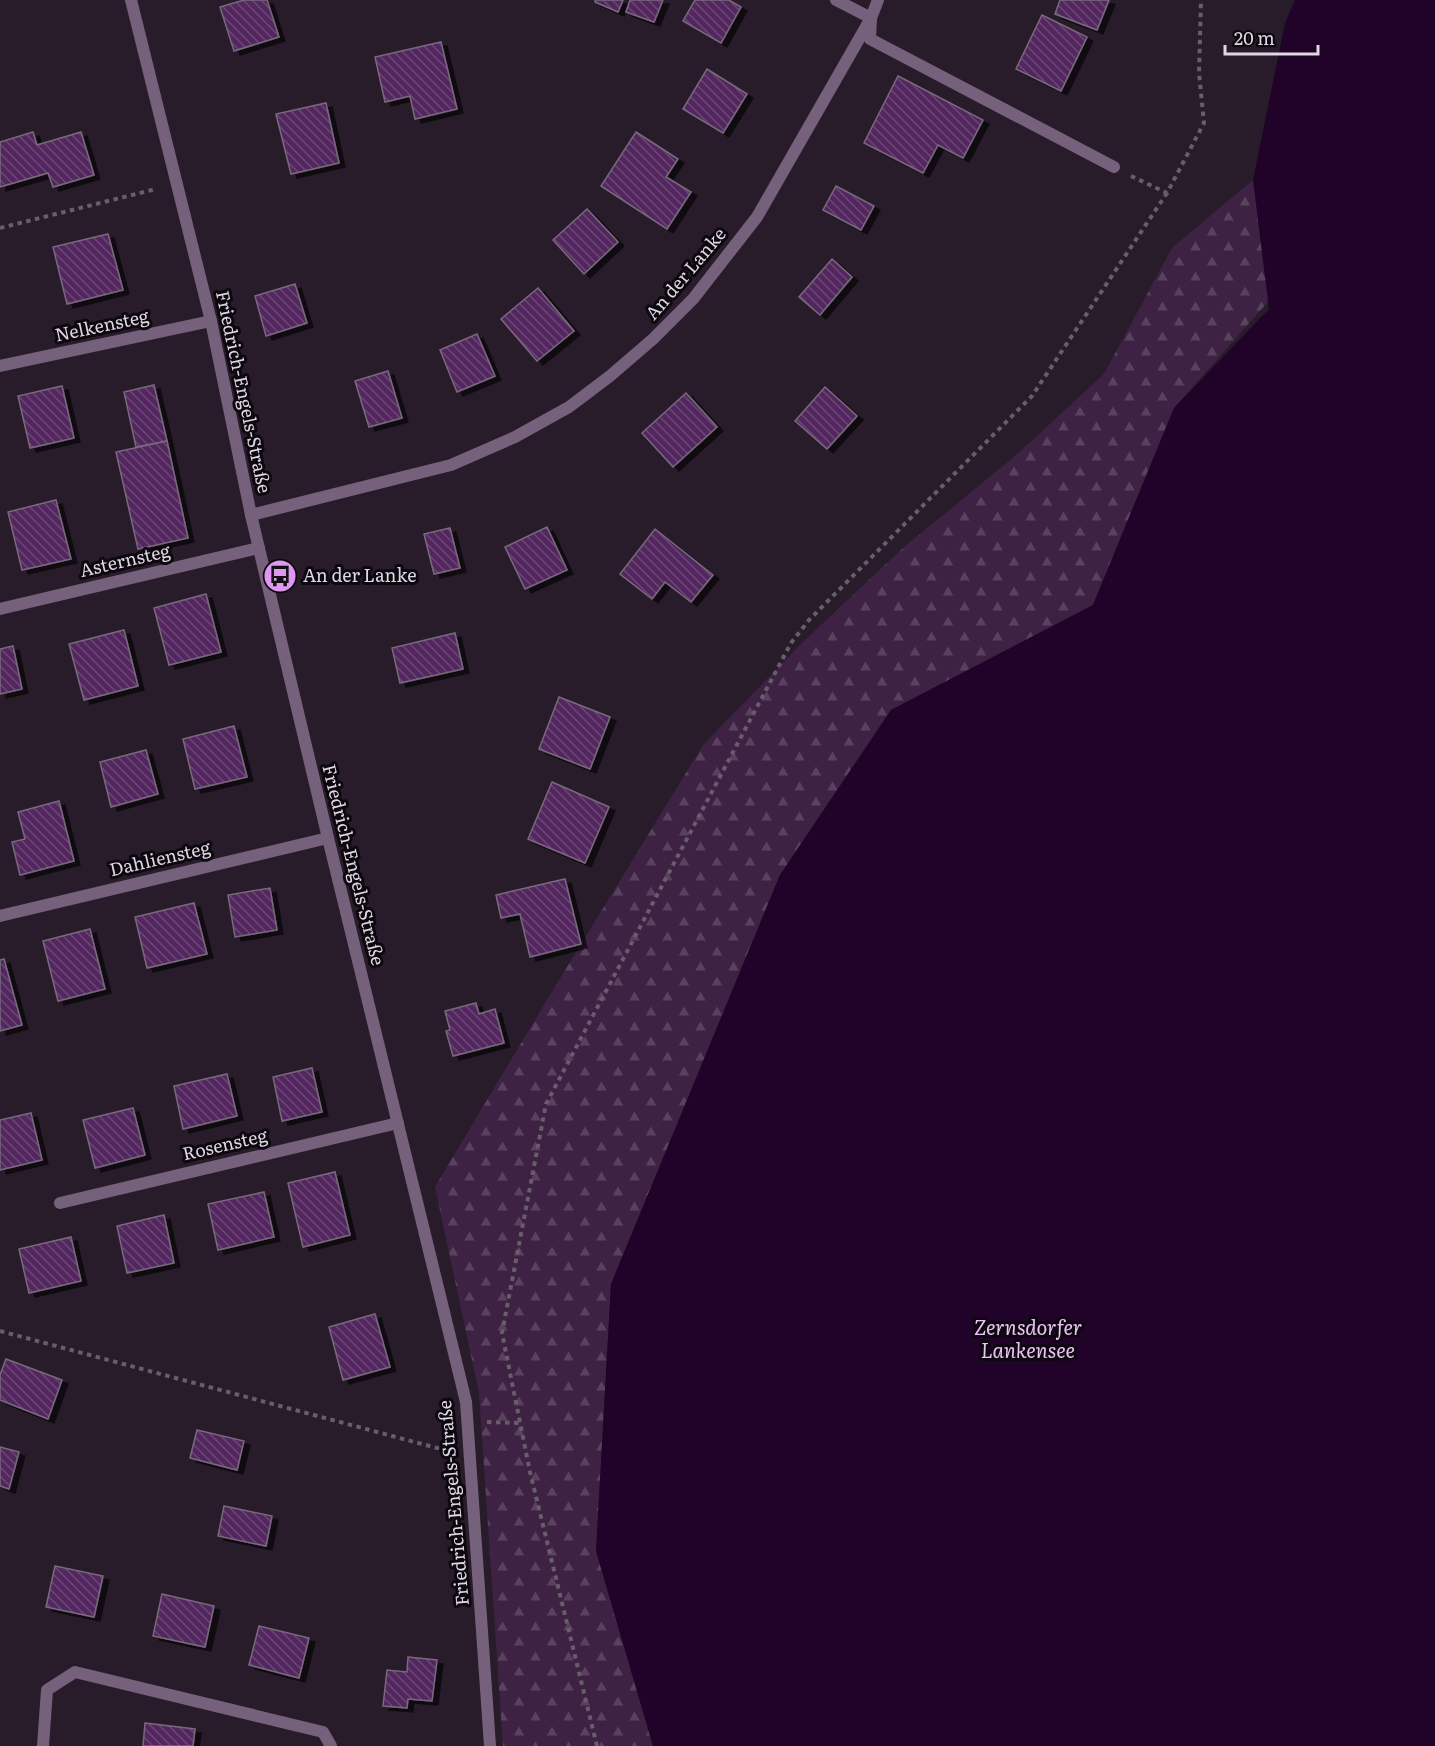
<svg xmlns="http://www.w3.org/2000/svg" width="1435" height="1746" viewBox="0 0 1435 1746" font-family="Literata,serif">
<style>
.forest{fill:url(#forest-firs)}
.water{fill:#210229}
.building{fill:url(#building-back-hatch);stroke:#786a7c;stroke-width:1.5;filter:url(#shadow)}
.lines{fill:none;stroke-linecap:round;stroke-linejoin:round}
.path{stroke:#685d6a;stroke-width:4;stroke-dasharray:4.5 4.5;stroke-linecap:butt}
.service{stroke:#75617b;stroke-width:12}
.minor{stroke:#75617b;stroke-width:12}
.labels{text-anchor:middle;stroke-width:6;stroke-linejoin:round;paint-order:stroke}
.street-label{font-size:18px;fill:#dfd7e1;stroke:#0d080f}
.poi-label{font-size:18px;fill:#dfd7e1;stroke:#0d080f;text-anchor:start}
.water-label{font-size:20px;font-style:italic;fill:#ebc4f6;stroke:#0d080f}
</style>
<defs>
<pattern id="forest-firs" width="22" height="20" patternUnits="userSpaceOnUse" patternTransform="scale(1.5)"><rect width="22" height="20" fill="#3d2244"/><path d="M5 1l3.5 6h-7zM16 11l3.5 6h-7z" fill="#59415f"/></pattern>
<pattern id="building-back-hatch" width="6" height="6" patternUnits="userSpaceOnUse" patternTransform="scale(1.5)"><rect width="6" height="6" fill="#52275e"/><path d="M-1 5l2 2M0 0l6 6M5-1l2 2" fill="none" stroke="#6a4675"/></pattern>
<filter id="shadow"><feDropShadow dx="6" dy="4" stdDeviation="0" flood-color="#0009"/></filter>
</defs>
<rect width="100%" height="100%" fill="#281c2b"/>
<polygon class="forest" points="1253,180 1273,296 1174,408 1093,605 891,710 780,875 611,1284 596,1551 653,1746 503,1746 479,1393 435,1187 542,1008 703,745 804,641 903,548 1014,457 1104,374 1172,248"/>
<polygon class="water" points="1295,0 1435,0 1435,1746 653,1746 596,1551 611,1284 780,875 891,710 1093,605 1174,408 1269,309 1253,180 1285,23"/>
<g class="building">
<polygon points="244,0 267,0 279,37 234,51 220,7"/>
<polygon points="595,0 623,0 618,12 595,2"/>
<polygon points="630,0 663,0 654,22 626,12"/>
<polygon points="695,0 729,0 741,7 721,43 683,21"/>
<polygon points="1060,0 1109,0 1097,30 1055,14"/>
<polygon points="1042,15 1087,37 1061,91 1016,69"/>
<polygon points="441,42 457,109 415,119 410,96 385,102 375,57"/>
<polygon points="707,69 747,94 723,133 683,109"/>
<polygon points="898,76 983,120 963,158 938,145 923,173 864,143"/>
<polygon points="326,103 339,163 291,174 276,114"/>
<polygon points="33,132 37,145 81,132 94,175 53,187 48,173 0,187 0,142"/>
<polygon points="636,132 678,159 666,177 691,192 667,229 601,186"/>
<polygon points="836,186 874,206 861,230 823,210"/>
<polygon points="587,209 618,242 584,274 553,240"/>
<polygon points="108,234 123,290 67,304 53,247"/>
<polygon points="832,259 852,277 820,315 799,297"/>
<polygon points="295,284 307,323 266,336 255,296"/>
<polygon points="538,288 574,331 537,361 501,319"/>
<polygon points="477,334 495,376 457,392 440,350"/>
<polygon points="388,371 402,418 369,427 355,381"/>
<polygon points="154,385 167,441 136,447 124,392"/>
<polygon points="62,386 74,438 30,448 18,396"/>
<polygon points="825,387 857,416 827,449 795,421"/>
<polygon points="686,393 717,427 673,467 642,433"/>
<polygon points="167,441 188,538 138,549 116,452"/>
<polygon points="56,500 71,559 22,570 8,512"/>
<polygon points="547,527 567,570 525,589 505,547"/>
<polygon points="450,528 460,568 434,574 424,534"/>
<polygon points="655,529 713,575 691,602 665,582 652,599 620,574"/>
<polygon points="206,594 221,652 169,665 154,608"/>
<polygon points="124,630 138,686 84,700 69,644"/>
<polygon points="455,633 463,669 400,683 392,648"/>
<polygon points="13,646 22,689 0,694 0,649"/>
<polygon points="559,697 610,717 590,769 539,749"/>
<polygon points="234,726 247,777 195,789 183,739"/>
<polygon points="146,750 158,794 111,807 100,762"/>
<polygon points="552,782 609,807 585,863 528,839"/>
<polygon points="59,801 74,861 20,875 12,842 25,839 18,812"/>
<polygon points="565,879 581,944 530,957 520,914 501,918 496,895"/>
<polygon points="270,888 277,930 235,937 228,895"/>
<polygon points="194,903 207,954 147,968 135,917"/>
<polygon points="90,929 105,989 58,1001 43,941"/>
<polygon points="4,959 22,1025 0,1031 0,960"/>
<polygon points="476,1003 479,1014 495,1009 504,1043 453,1056 446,1031 450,1030 445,1011"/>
<polygon points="312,1068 322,1112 282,1121 273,1077"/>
<polygon points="227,1074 237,1116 183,1129 174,1086"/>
<polygon points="133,1108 145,1155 95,1168 83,1120"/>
<polygon points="31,1113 42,1160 0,1170 0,1120"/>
<polygon points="335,1172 350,1235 303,1247 288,1183"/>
<polygon points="264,1192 274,1237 218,1250 208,1204"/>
<polygon points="164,1215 174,1263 127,1273 117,1226"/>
<polygon points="71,1237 81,1281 29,1293 19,1249"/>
<polygon points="375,1314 390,1367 343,1380 329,1327"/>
<polygon points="6,1359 62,1380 48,1419 0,1400 0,1375"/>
<polygon points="197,1430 244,1441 237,1470 190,1458"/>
<polygon points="0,1447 19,1452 9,1489 0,1486"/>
<polygon points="224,1506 272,1516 266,1546 218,1536"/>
<polygon points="55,1566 103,1576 94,1617 46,1607"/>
<polygon points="162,1594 214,1606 205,1647 153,1636"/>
<polygon points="259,1626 309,1638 299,1678 249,1665"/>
<polygon points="408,1657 437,1660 432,1701 408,1699 407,1708 383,1706 387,1670 407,1672"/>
<polygon points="145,1723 195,1729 193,1746 143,1746"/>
</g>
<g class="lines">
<g class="path">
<polyline points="1131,176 1167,193 1204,123 1199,73 1201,0"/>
<polyline points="0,228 156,189"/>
<polyline points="0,1331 437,1448 448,1446"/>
<polyline points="487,1422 519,1423"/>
<polyline points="597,1746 530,1472 502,1333 546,1104 791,643 809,620 1032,396 1167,193"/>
</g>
<polyline class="service" points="871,18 870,39 1114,167"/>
<g class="minor">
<polyline points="131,0 211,321 251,515 328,838 466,1402 490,1746"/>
<polyline points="836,0 871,18"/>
<polyline points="0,366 211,321"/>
<polyline points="251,515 451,465 515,437 569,407 610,376 653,339 693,299 757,217 871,18 878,0"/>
<polyline points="0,609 259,548"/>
<polyline points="0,916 328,838"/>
<polyline points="60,1203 398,1123"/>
<polyline points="43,1746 47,1690 75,1672 323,1732 331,1746"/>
</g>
</g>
<defs>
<g id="bus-disc" transform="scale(1.725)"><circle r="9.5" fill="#de98f2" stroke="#0d080f"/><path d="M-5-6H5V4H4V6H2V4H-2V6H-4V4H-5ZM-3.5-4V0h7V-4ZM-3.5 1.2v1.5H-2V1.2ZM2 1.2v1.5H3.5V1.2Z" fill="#111"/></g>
</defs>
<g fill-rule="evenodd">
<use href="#bus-disc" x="280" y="576"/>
</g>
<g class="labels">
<g class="street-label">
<text transform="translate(686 274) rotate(-50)" y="6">An der Lanke</text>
<text transform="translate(102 326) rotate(-12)" y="6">Nelkensteg</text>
<text transform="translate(243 392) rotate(78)" y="6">Friedrich-Engels-Straße</text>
<text transform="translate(125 561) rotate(-13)" y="6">Asternsteg</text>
<text transform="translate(160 859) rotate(-13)" y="6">Dahliensteg</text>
<text transform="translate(353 865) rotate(76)" y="6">Friedrich-Engels-Straße</text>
<text transform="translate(225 1145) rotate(-13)" y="6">Rosensteg</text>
<text transform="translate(454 1503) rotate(-95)" y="6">Friedrich-Engels-Straße</text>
</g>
<g class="poi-label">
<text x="303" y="582">An der Lanke</text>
</g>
<g class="water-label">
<text x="1028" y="1335">Zernsdorfer<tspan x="1028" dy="23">Lankensee</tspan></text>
</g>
</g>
<path d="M1225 45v9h93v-9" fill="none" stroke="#dfd7e1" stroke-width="3"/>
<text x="1234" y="45" font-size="18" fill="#dfd7e1" stroke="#0d080f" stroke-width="4.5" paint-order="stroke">20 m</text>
</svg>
